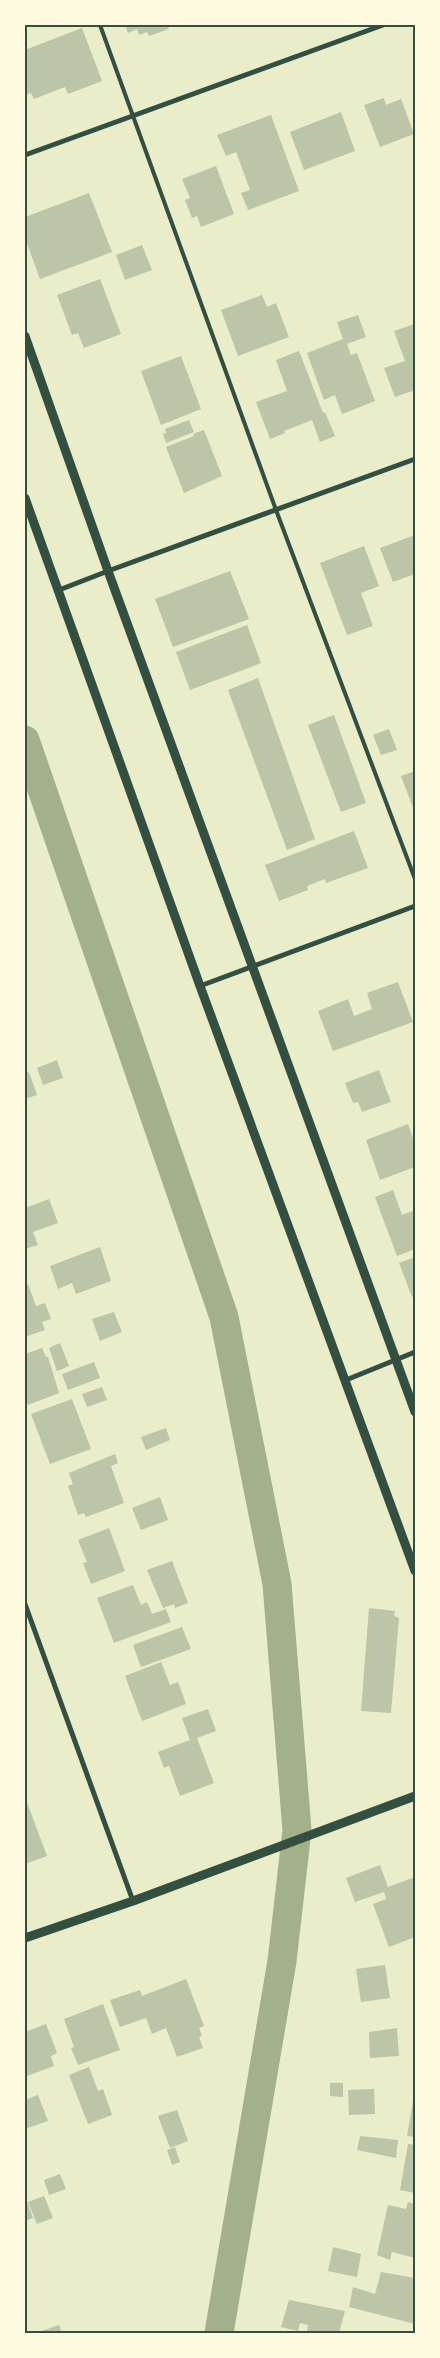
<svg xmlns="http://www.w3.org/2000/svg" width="440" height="2358" viewBox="0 0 440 2358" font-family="'Public Sans',sans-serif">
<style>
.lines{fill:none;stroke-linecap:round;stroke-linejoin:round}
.canal{stroke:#a3b18a;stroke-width:29}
.building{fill:#bcc5a7}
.service{stroke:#344e41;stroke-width:4}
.minor{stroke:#344e41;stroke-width:5}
.tertiary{stroke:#344e41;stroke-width:9}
.neatline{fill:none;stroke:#344e41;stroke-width:2}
</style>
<rect width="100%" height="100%" fill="#e9edc9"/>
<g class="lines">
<polyline class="canal" points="25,740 224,1317 277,1584 297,1830 282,1961 219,2333"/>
</g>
<g class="building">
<polygon points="125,25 167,25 169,29 149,36 147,32 139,35 137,29 128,33"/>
<polygon points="82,28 102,81 68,94 65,87 34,99 31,93 25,95 25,50"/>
<polygon points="384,98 386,105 401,99 414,134 380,147 364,105"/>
<polygon points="341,112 355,151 304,170 290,132"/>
<polygon points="271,115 299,191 248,210 241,193 250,190 236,152 226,156 217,135"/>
<polygon points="216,166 234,214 201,227 197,216 192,218 185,200 190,198 182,179"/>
<polygon points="89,193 112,252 40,279 25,238 25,217"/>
<polygon points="142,245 152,270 125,280 116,255"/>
<polygon points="100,279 121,334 84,348 78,333 72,335 57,295"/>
<polygon points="262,295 267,307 276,303 289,337 238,356 221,310"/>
<polygon points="358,315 366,337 347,344 351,355 357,353 375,401 342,414 335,395 324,400 307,353 343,339 337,322"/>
<polygon points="415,324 415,390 395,397 384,368 405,361 394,331"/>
<polygon points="299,351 323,413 325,412 335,436 320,442 312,420 284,431 285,433 270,439 256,402 287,391 276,360"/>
<polygon points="181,356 201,409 161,425 141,371"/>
<polygon points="189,420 194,432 166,443 163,434 166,433 165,429"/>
<polygon points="204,430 222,476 184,493 166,447 194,436 193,434"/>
<polygon points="415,535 415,574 393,582 380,548"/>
<polygon points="364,546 379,586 361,593 373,626 347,635 320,563"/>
<polygon points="230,571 249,619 173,647 155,599"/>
<polygon points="247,625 261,663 190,690 176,652"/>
<polygon points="258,678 315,839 287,850 228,690"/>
<polygon points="334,715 366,803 341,812 308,725"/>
<polygon points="389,729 397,750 381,755 373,735"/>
<polygon points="415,771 415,813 401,776"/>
<polygon points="354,831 368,868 326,883 325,879 307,886 308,890 279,901 265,865"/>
<polygon points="398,982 413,1022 333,1051 318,1011 348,999 354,1016 372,1009 367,993"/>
<polygon points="57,1060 63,1078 43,1085 37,1068"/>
<polygon points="379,1070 391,1102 362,1112 358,1102 353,1103 345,1083"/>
<polygon points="29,1072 37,1095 25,1099 25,1073"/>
<polygon points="408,1124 415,1144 415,1167 380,1180 366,1140"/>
<polygon points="393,1190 402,1215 415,1210 415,1249 397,1256 375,1197"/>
<polygon points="49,1199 58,1223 33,1232 38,1245 25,1249 25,1208"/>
<polygon points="100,1247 111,1281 76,1294 72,1283 58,1289 50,1266"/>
<polygon points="415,1257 415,1295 412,1297 399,1263"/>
<polygon points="28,1284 36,1306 45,1303 51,1319 42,1322 45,1330 25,1337 25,1285"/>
<polygon points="114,1312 122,1332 100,1341 92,1319"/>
<polygon points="60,1343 69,1366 57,1371 49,1348"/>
<polygon points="42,1348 46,1357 48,1357 59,1393 28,1405 25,1397 25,1354"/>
<polygon points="94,1362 100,1378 68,1390 62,1374"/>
<polygon points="102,1387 107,1400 87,1407 82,1394"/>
<polygon points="72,1399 91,1449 50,1464 31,1414"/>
<polygon points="166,1428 170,1440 146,1450 141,1437"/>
<polygon points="115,1454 118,1463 111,1466 124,1503 86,1517 84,1513 78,1515 68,1486 73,1484 69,1473"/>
<polygon points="160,1497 168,1520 141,1530 132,1508"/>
<polygon points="109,1528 125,1571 91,1584 83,1563 87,1562 78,1540"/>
<polygon points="172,1561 188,1603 175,1608 174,1604 163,1608 147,1570"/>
<polygon points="133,1585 141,1605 147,1602 152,1614 166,1609 171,1622 114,1643 97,1598"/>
<polygon points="369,1608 395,1611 394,1616 399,1618 391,1713 361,1711"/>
<polygon points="182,1627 191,1649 141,1667 133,1645"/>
<polygon points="161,1662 170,1685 178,1682 186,1704 142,1721 125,1676"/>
<polygon points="208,1709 216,1731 197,1738 214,1783 180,1796 169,1766 164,1768 158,1752 190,1740 182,1718"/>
<polygon points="25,1797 47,1856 25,1864"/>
<polygon points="380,1865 388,1887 415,1877 415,1937 389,1947 373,1904 386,1899 384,1892 355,1902 346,1878"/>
<polygon points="385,1965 390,1998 361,2002 356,1969"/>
<polygon points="186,1979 204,2026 199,2028 202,2036 199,2037 203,2048 177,2057 166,2028 152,2034 146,2018 120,2027 110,2000 140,1990 142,1996"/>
<polygon points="103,2004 120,2050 78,2065 71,2048 74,2047 64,2019"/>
<polygon points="46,2024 57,2053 51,2056 54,2066 27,2076 25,2070 25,2032"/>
<polygon points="397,2028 399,2056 370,2058 369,2032"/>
<polygon points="89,2067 98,2091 103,2089 112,2115 88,2124 69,2075"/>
<polygon points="330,2083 343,2083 343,2097 330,2096"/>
<polygon points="374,2089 375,2114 349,2115 348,2090"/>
<polygon points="38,2095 48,2121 25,2129 25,2100"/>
<polygon points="414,2095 415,2096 415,2137 407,2136"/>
<polygon points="177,2110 188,2141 170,2148 158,2116"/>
<polygon points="360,2136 398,2140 396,2158 357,2150"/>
<polygon points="408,2144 415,2145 415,2193 400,2190"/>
<polygon points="175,2147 180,2162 172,2165 167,2150"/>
<polygon points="60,2174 66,2189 49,2195 44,2180"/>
<polygon points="44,2196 53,2218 37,2224 28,2202"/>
<polygon points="25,2201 27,2201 33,2218 25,2221"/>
<polygon points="408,2202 415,2204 415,2258 392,2252 390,2260 377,2255 388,2205 406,2209"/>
<polygon points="333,2247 361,2254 357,2277 328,2271"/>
<polygon points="381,2272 415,2278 415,2324 349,2307 353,2287 375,2294"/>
<polygon points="289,2300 345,2311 339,2333 307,2331 308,2325 300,2323 298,2331 281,2327"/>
<polygon points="59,2325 62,2333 36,2333"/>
</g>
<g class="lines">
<polyline class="service" points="100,25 276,510 415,879"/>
<g class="minor">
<polyline points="25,155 383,25"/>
<polyline points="59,590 108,571 415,459"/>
<polyline points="200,986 415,906"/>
<polyline points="346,1380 415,1352"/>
<polyline points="25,1604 133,1901"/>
</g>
<g class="tertiary">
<polyline points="25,336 108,571 415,1412"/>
<polyline points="25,498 200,986 415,1571"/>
<polyline points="25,1938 133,1901 415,1796"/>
</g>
</g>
<rect width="440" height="2358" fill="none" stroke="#fefae0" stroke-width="52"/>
<rect x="26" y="26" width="388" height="2306" class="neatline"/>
</svg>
